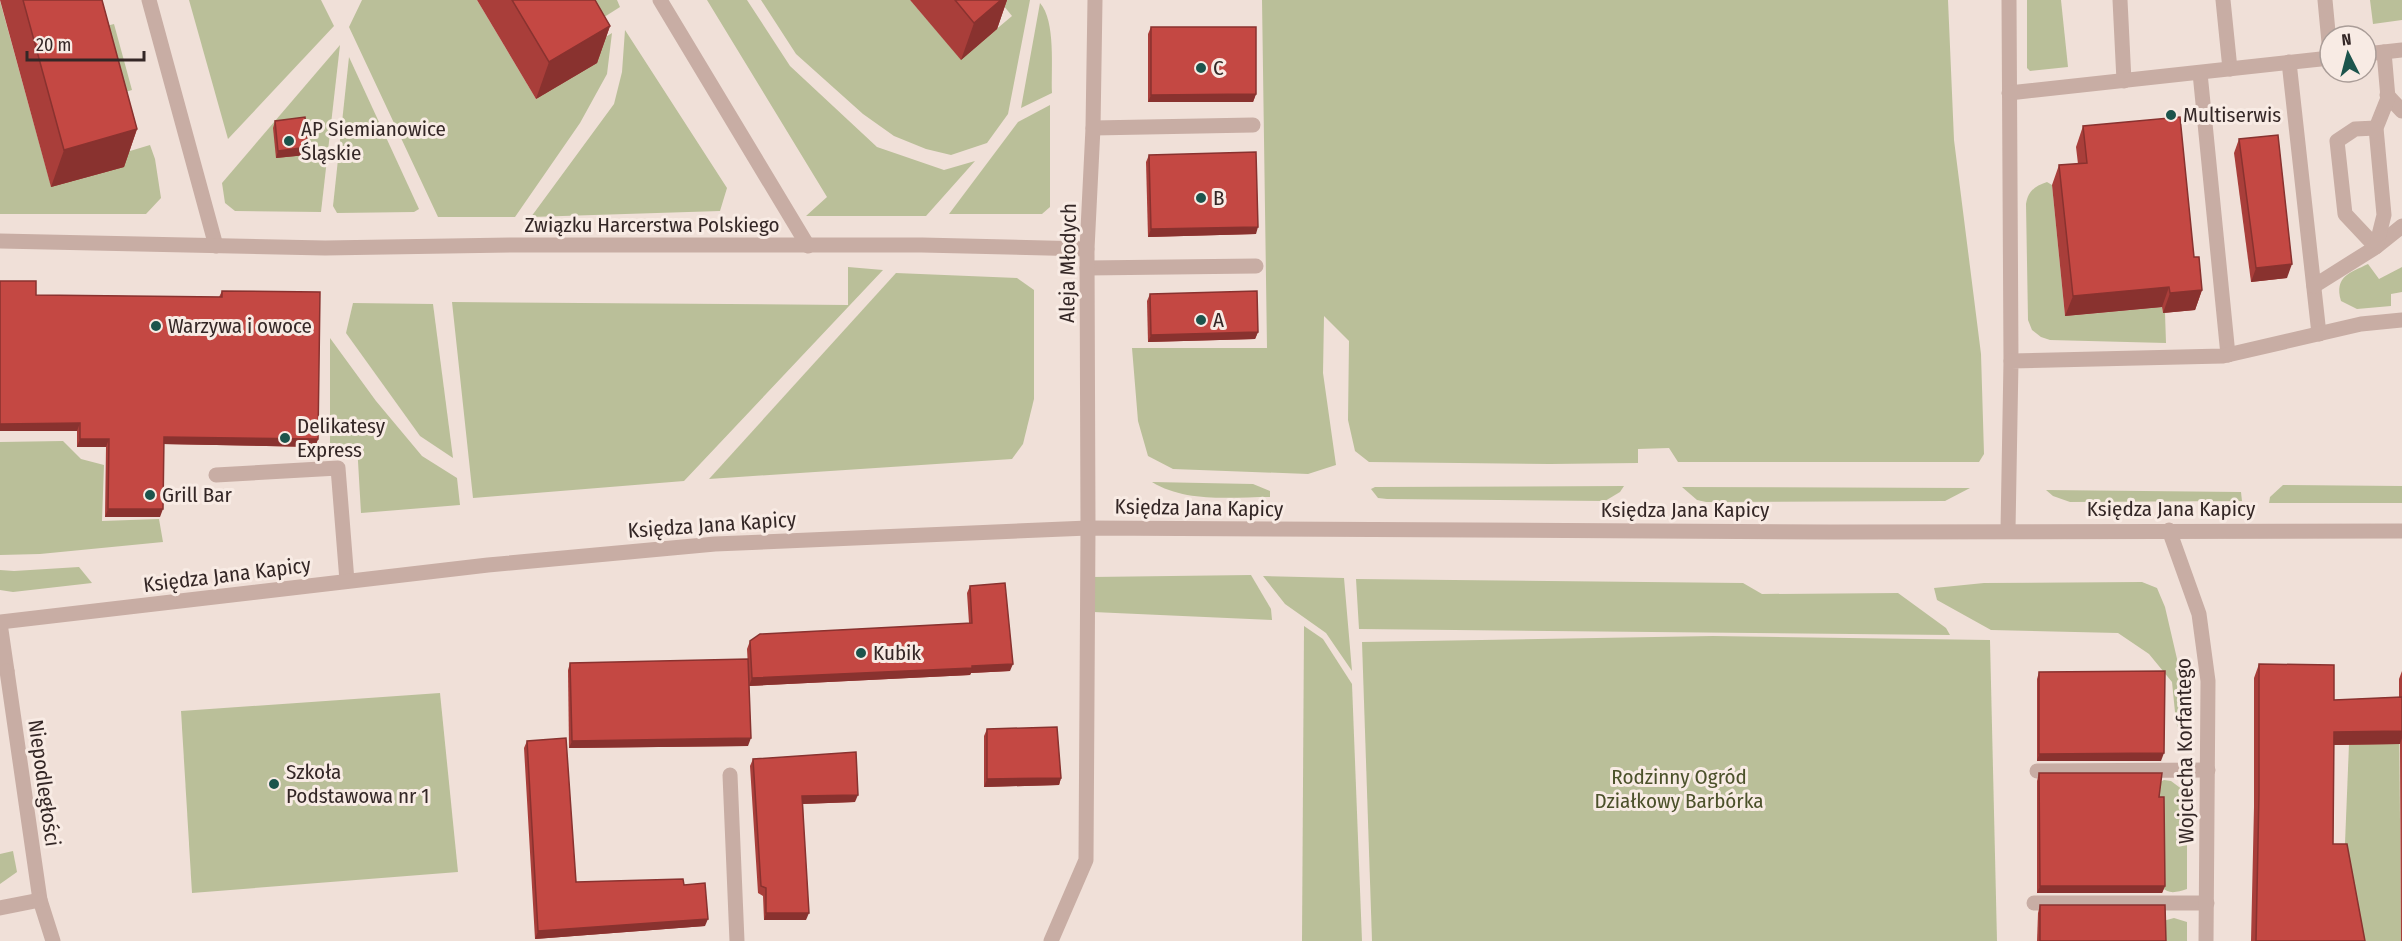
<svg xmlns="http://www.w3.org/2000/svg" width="2402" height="941" viewBox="0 0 2402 941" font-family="'Fira Sans Condensed',sans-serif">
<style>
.green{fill:#babf99}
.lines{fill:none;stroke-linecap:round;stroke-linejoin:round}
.service{stroke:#c8ada4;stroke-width:15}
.minor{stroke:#c8ada4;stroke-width:15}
.tertiary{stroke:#c8ada4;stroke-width:15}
.wall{fill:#a93e3a}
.shaded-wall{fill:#89322f}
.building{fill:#c44843;stroke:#89322f;stroke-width:1.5}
.poi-dot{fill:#1c544c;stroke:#f8ebe4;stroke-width:2}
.labels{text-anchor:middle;stroke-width:6;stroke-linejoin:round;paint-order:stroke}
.poi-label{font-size:21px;fill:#342726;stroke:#f8ebe4;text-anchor:start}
.street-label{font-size:21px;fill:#342726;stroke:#f8ebe4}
.park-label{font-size:21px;fill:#4b512a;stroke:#f8ebe4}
</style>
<rect width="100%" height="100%" fill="#f0e0d8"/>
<g class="green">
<polygon points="189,0 321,0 334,26 228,139"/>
<polygon points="362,0 477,0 536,99 588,48 612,33 607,74 580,123 515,217 438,217 349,27"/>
<polygon points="564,0 617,0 620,7 579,33"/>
<polygon points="707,0 747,0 790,66 877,147 944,170 975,161 926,216 806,216 827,197"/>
<polygon points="761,0 910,0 961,59 1012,16 999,0 1030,0 1008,114 987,143 951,155 926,149 894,136 863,114 796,54"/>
<polygon points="1262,0 1948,0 1954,140 1981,354 1984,454 1979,462 1678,462 1669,448 1638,449 1638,463 1550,464 1369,462 1355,451 1348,420 1349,341 1324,316 1323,373 1336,465 1308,474 1173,469 1148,456 1138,421 1132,348 1267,348"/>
<polygon points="2027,0 2061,0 2068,67 2030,71 2027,68"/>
<polygon points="2370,0 2402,0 2402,20 2373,24"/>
<polygon points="0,1 51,186 123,167 120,154 150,145 155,159 161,198 146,214 0,214"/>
<path d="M1040,3C1056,21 1051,69 1052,93L1021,108Z"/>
<polygon points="114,24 132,90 105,98 87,31"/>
<polygon points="625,30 727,188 720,211 531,217 614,104 622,72"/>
<polygon points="340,45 321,212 235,211 225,203 222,183"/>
<polygon points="349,57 419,209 414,212 337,213 333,206"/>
<polygon points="1050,105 1050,207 1042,214 949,214 1018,122"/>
<path d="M2047,182L2052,185L2065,316L2162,307L2163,313H2165L2166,343L2050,340L2041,337L2032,330L2028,320L2026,204C2028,191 2035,186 2047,182Z"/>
<path d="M2368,264L2379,279L2402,267V292L2391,294V306L2357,309L2341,301C2334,276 2350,273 2368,264Z"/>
<polygon points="848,267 883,270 684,481 473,498 452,302 848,305"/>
<polygon points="896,273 1017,278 1034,290 1034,399 1023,444 1012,459 709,479"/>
<polygon points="353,303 433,304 453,458 420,436 346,333"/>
<polygon points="330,338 376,401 422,456 457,478 460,505 361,513 357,444 330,446"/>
<polygon points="63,441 81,459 104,465 102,521 159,519 163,542 40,554 0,555 0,442"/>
<path d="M1152,482L1253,484L1270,491V497C1231,497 1186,503 1152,482Z"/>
<polygon points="2283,485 2402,486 2402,503 2269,503 2270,497"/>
<polygon points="1624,486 1620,492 1605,501 1387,499 1378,498 1371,489 1375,487"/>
<polygon points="1682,487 1970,488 1945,501 1706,502 1697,500"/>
<polygon points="2046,490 2241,492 2242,501 2070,502 2053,496"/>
<polygon points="79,567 92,583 13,592 0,590 0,570 14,571"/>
<polygon points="1251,575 1271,609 1272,620 1093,612 1092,577"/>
<polygon points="1263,576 1344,578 1352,671 1326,633 1285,604"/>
<polygon points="1356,579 1743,583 1762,594 1898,593 1946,628 1950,635 1359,629"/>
<polygon points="2142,582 2157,588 2165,607 2184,689 2184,744 2176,722 2172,682 2149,654 2118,633 1991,630 1937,600 1934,588 1984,583"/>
<polygon points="1304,626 1323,639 1352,684 1362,941 1302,941"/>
<polygon points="1713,636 1990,640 1997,941 1372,941 1362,642"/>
<polygon points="440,693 458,872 192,893 181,711"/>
<polygon points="2399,703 2401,941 2344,941 2344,868 2349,744"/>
<path d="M2164,780L2171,781L2187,793V889C2177,892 2169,895 2162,887L2157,804L2158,783Z"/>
<polygon points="13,851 17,872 0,884 0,854"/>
<polygon points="2174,918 2187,922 2187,941 2164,941 2163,921"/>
</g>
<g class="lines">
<g class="service">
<polyline points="2009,0 2011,361"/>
<polyline points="2120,0 2124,81"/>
<polyline points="2223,0 2230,69"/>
<polyline points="2325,0 2330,53"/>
<polyline points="2366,54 2402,50"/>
<polyline points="2289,62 2319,334"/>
<polyline points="2200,73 2228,355"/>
<polyline points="2009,93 2330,58"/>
<polyline points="2387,95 2402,111"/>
<polyline points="1093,128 1253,125"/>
<polyline points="2376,128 2355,129 2337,141 2345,214 2376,247 2402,226"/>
<polyline points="1087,268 1256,266"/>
<polyline points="2314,286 2376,247 2384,215 2376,128 2388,98 2384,52"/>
<polyline points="216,475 338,468 347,581"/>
<polyline points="2008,530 2011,361 2223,356 2361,324 2402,320"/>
<polyline points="0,623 7,671"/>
<polyline points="2037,771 2208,770"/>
<polyline points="730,775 737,941"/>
<polyline points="2034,903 2207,903"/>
<polyline points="1051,941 1086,860 1088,528"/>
</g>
<g class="minor">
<polyline points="149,0 216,246"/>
<polyline points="660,0 808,246"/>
<polyline points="0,241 325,248 511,245 922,245 1087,249"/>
<polyline points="1088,528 1087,249 1093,128 1095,0"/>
<polyline points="2169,530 2199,614 2208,681 2206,941"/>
<polyline points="7,671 40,900 53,941"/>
<polyline points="0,908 40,900"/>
</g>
<polyline class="tertiary" points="0,622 488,565 715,544 1088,528 1830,532 2402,531"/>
</g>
<g class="wall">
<polygon points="0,0 102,0 137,129 124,167 51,187"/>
<polygon points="477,0 595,0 610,26 597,63 536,99"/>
<polygon points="910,0 1007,0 997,29 961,60"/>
<polygon points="1151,27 1256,94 1253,102 1148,102 1148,34"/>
<polygon points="275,121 308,147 306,155 276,158 273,128"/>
<polygon points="2083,126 2194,257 2202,290 2195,310 2163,313 2162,307 2065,316 2052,185 2059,165 2078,164 2076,147"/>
<polygon points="2239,139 2287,278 2251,282 2234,153"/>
<polygon points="1149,155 1256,234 1148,237 1146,162"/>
<polygon points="0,281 36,295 219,297 222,291 318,439 315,447 164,444 160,517 105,517 106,447 77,447 77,431 0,431"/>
<polygon points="1150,294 1258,332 1255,339 1148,342 1147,301"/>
<polygon points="970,586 1010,671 971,673 970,675 749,686 747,649 750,641 969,623 967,593"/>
<polygon points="570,663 748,746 569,748 568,670"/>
<polygon points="2259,664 2334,700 2399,697 2399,679 2402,671 2402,941 2401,941 2400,744 2334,745 2333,844 2365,941 2251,941 2254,807 2254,678"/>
<polygon points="2039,672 2161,761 2037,761 2037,679"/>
<polygon points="987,729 1061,778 1059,785 984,787 984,736"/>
<polygon points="527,741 576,882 684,885 705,926 535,939 524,748"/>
<polygon points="753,759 855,802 803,804 806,920 764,920 763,896 758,893 750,766"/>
<polygon points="2039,773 2159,797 2165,886 2162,893 2037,893 2037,781"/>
<polygon points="2040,905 2166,941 2037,941 2038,913"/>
</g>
<g class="shaded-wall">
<polygon points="1001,0 1007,0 997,29 961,60 974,23"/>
<polygon points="610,26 597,63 536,99 549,62"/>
<polygon points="1256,94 1253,102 1148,102 1151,95"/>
<polygon points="137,129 124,167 51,187 64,150"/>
<polygon points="308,147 306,155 276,158 278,151"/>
<polygon points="1258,227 1256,234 1148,237 1151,229"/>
<polygon points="2292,264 2287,278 2251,282 2256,268"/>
<polygon points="2169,287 2162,307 2065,316 2073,296"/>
<polygon points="2202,290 2195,310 2163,313 2170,293"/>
<polygon points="1258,332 1255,339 1148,342 1151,335"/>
<polygon points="80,423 77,431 0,431 0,424"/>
<polygon points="164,437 318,439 315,447 161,444"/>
<polygon points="80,439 109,439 106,447 77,447"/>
<polygon points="108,509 163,509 160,517 105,517"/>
<polygon points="1013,664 1010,671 971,673 970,675 749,686 752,678"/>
<polygon points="2402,731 2402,738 2400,744 2329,745 2334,732"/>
<polygon points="751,738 748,746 569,748 572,741"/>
<polygon points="2164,753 2161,761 2037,761 2039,754"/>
<polygon points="1061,778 1059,785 984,787 987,779"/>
<polygon points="858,795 855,802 800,804 802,796"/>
<polygon points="2040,886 2165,886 2162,893 2037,893"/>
<polygon points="766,913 809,913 806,920 764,920"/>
<polygon points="708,919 705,926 535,939 538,931"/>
</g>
<g class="building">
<polygon points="23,0 102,0 137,129 64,150"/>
<polygon points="512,0 595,0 610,26 549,62"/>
<polygon points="955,0 1001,0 974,23"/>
<polygon points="1151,27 1256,27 1256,94 1151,95"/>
<polygon points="305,117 308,147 278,151 275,121"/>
<polygon points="2180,117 2194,257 2199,257 2202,290 2170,293 2169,287 2073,296 2059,165 2087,163 2083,126"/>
<polygon points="2278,135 2292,264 2256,268 2239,139"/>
<polygon points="1256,152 1258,227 1151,229 1149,155"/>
<polygon points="0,281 36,281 36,295 222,297 222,291 320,292 318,439 164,437 163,509 108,509 109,439 80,439 80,423 0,424"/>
<polygon points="1257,291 1258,332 1151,335 1150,294"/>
<polygon points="1005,583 1013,664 972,666 972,668 752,678 750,641 760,634 972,623 970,586"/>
<polygon points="748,659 751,738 572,741 570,663"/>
<polygon points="2259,664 2334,665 2334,700 2402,697 2402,731 2334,732 2333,844 2347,844 2365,941 2256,941 2259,793"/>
<polygon points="2165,671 2164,753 2039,754 2039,672"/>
<polygon points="1057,727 1061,778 987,779 987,729"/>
<polygon points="566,738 576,882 683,879 684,885 705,883 708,919 538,931 527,741"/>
<polygon points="856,752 858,795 802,796 809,913 766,913 766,888 761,886 753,759"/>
<polygon points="2039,773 2162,773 2159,797 2164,797 2165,886 2040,886"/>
<polygon points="2040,905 2165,905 2166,941 2040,941"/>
</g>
<g class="poi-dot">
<circle cx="1201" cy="68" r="6"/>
<circle cx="2171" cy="115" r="6"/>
<circle cx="289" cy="141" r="6"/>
<circle cx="1201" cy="198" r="6"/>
<circle cx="1201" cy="320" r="6"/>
<circle cx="156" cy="326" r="6"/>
<circle cx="285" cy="438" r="6"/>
<circle cx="150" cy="495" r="6"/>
<circle cx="861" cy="653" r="6"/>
<circle cx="274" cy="784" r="6"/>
</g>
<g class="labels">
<g class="poi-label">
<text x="1213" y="75">C</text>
<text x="2183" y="122">Multiserwis</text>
<text x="301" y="136">AP Siemianowice<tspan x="301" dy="24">Śląskie</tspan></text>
<text x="1213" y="205">B</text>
<text x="1213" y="327">A</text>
<text x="168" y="333">Warzywa i owoce</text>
<text x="297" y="433">Delikatesy<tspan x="297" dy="24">Express</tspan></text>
<text x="162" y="502">Grill Bar</text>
<text x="873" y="660">Kubik</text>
<text x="286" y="779">Szkoła<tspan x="286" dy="24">Podstawowa nr 1</tspan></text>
</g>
<g class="street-label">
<text x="652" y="232">Związku Harcerstwa Polskiego</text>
<text transform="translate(1068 263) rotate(-89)" y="7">Aleja Młodych</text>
<text transform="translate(1199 508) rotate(1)" y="7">Księdza Jana Kapicy</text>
<text x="2171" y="516">Księdza Jana Kapicy</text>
<text x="1685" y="517">Księdza Jana Kapicy</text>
<text transform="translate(712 525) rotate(-4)" y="7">Księdza Jana Kapicy</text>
<text transform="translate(227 575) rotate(-7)" y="7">Księdza Jana Kapicy</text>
<text transform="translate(2185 751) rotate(-91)" y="7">Wojciecha Korfantego</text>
<text transform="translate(44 783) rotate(82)" y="7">Niepodległości</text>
</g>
<g class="park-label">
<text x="1679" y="784">Rodzinny Ogród<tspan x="1679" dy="24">Działkowy Barbórka</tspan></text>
</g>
</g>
<g transform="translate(2348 54) rotate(354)"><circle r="28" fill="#f8ebe4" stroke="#aa9d98" stroke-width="1.5"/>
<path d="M0-4.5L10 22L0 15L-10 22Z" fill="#1c544c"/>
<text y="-9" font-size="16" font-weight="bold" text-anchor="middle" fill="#342726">N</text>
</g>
<path d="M27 51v9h117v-9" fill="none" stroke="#342726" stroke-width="3"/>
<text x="36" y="51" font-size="18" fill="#342726" stroke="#f8ebe4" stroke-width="4.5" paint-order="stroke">20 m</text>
</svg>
